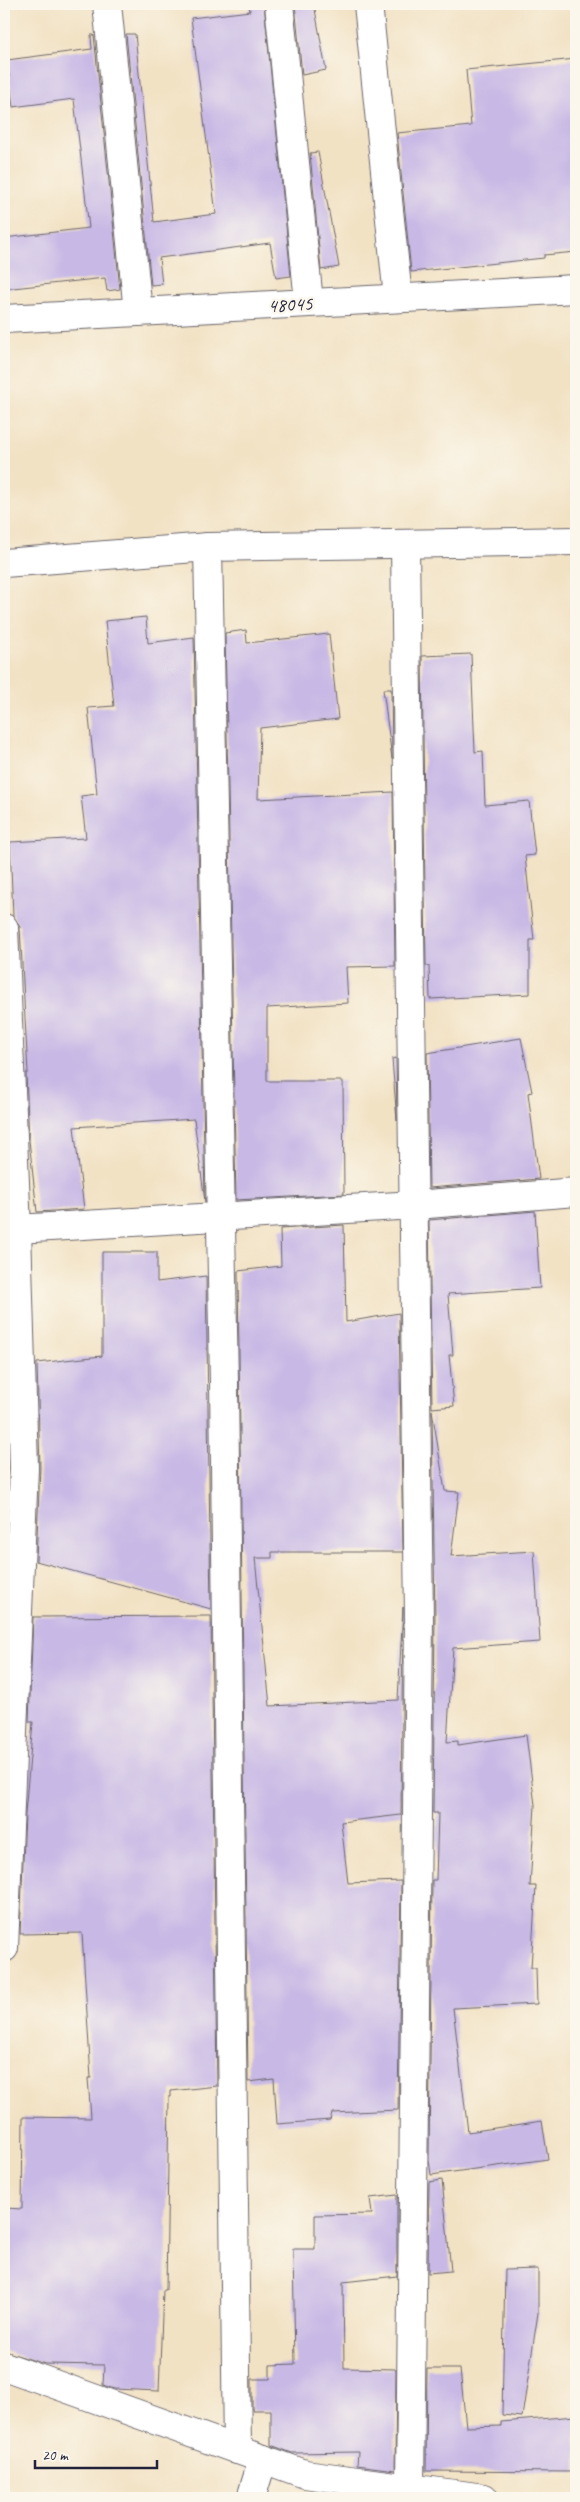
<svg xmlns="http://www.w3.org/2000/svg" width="580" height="2502" viewBox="0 0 580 2502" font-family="Caveat,sans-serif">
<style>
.building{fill:#c7b8e5}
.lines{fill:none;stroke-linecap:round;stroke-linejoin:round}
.street-casing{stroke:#6b656b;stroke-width:30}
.secondary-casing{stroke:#6b656b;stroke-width:30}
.street{stroke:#fff;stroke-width:28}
.secondary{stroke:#fff;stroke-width:28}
.labels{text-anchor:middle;stroke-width:5;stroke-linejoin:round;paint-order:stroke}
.street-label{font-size:20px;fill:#22223b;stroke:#fbf7ec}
</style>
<rect width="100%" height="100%" fill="#fbf7ec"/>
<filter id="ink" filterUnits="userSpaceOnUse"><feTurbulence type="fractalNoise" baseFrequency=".02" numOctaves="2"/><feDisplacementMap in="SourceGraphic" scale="10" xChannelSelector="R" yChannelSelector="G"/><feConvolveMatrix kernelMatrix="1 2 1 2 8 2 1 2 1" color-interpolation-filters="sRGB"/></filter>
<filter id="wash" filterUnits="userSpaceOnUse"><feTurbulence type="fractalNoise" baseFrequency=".0096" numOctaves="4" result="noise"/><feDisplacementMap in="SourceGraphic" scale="20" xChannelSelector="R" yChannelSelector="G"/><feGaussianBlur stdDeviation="1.12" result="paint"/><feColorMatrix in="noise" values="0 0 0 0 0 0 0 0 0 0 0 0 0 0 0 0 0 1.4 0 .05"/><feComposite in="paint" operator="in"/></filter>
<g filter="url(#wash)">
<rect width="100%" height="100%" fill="#f2e2c4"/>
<g id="blocks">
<g class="building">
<polygon points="249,4 264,4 291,276 276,278 270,243 159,258 162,284 151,285 126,34 135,34 154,222 216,214 191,18 250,11"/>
<polygon points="295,4 314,4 326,70 302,75"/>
<polygon points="91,35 94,35 120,289 107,291 105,278 4,289 4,238 89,228 74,99 13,107 7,60 92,49"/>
<polygon points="576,59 576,252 544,255 544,258 411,272 397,133 471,126 466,70"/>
<polygon points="318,152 339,267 321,270 310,153"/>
<polygon points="146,617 148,643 194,637 205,1202 194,1119 74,1127 84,1209 37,1212 29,1140 26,1073 28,1073 20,927 13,916 10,842 86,838 81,796 97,794 88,708 114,706 105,621"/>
<polygon points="246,630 247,643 329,634 338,719 260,728 258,799 393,792 395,966 346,967 348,1003 267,1008 267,1081 343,1081 344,1194 236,1200 225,633"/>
<polygon points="471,654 475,752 483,751 485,805 529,801 535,855 525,856 534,940 530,940 530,994 430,999 429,966 426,966 422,656"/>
<polygon points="383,689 391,689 392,759"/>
<polygon points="521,1038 532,1092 528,1093 539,1179 429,1188 427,1053"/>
<polygon points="396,1058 397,1121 392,1059"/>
<polygon points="535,1211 540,1288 448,1294 453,1355 449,1355 454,1406 432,1408 429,1220"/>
<polygon points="344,1225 346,1322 399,1313 403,1552 272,1552 272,1558 255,1558 270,1706 398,1700 403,1607 401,1815 341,1822 348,1883 401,1881 398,2110 332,2113 330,2120 277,2124 274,2079 248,2082 238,1271 281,1266 280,1229"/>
<polygon points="102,1252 157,1252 157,1282 206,1276 211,1609 36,1561 40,1468 37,1363 102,1356"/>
<polygon points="432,1410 445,1491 459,1492 451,1556 534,1551 540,1642 453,1648 447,1742 458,1741 458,1745 526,1735 535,1805 530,1886 536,1886 531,1968 536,1968 537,2004 453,2008 468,2132 542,2121 548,2159 431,2175 429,2159 432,1880 436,1880 438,1813 433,1813 435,1619"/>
<polygon points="211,1616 217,2086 171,2091 171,2097 169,2097 166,2290 163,2290 159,2391 114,2389 103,2385 104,2365 45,2364 4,2351 5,2208 22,2209 23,2117 91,2118 88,2078 91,2078 82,1933 20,1934 25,1814 33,1722 29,1722 33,1617"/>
<polygon points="442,2180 451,2271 428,2273 429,2182"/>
<polygon points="397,2195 397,2276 343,2282 344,2368 396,2369 395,2470 357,2465 358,2452 292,2453 271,2445 271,2410 252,2410 252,2379 270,2379 270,2365 295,2364 293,2249 315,2249 315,2215 372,2214 370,2198"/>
<polygon points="538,2269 538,2313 522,2417 502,2415 505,2270"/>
<polygon points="427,2369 460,2369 466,2427 501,2426 501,2422 576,2416 576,2472 426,2471"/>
</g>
</g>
</g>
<g filter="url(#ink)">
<use href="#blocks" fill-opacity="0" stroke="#6b656b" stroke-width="1"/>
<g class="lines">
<g class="street-casing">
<g id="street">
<polyline points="107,4 138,312"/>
<polyline points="279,4 309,302"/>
<polyline points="368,4 398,298"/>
<polyline points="4,319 576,289"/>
<polyline points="405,545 419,1619 410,2488"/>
<polyline points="208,547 224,1382 237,2450"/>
<polyline points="4,928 17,1229 24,1468 4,1948"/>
<polyline points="17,1229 415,1205 576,1192"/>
<polyline points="251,2498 263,2459"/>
</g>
</g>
<g class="secondary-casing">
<g id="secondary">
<polyline points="4,563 208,547 576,541"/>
<polyline points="4,2366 305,2474 484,2498"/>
</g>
</g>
<use href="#street" class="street"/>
<use href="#secondary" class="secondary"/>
</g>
</g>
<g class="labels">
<g class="street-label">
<text transform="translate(290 304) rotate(-3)" y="7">48045</text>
</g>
</g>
<rect width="580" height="2502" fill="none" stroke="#fbf7ec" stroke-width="20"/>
<path d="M35 2460v8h122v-8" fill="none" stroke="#22223b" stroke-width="2.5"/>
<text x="42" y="2460" font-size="15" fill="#22223b" stroke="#fbf7ec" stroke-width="4" paint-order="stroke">20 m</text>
</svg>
